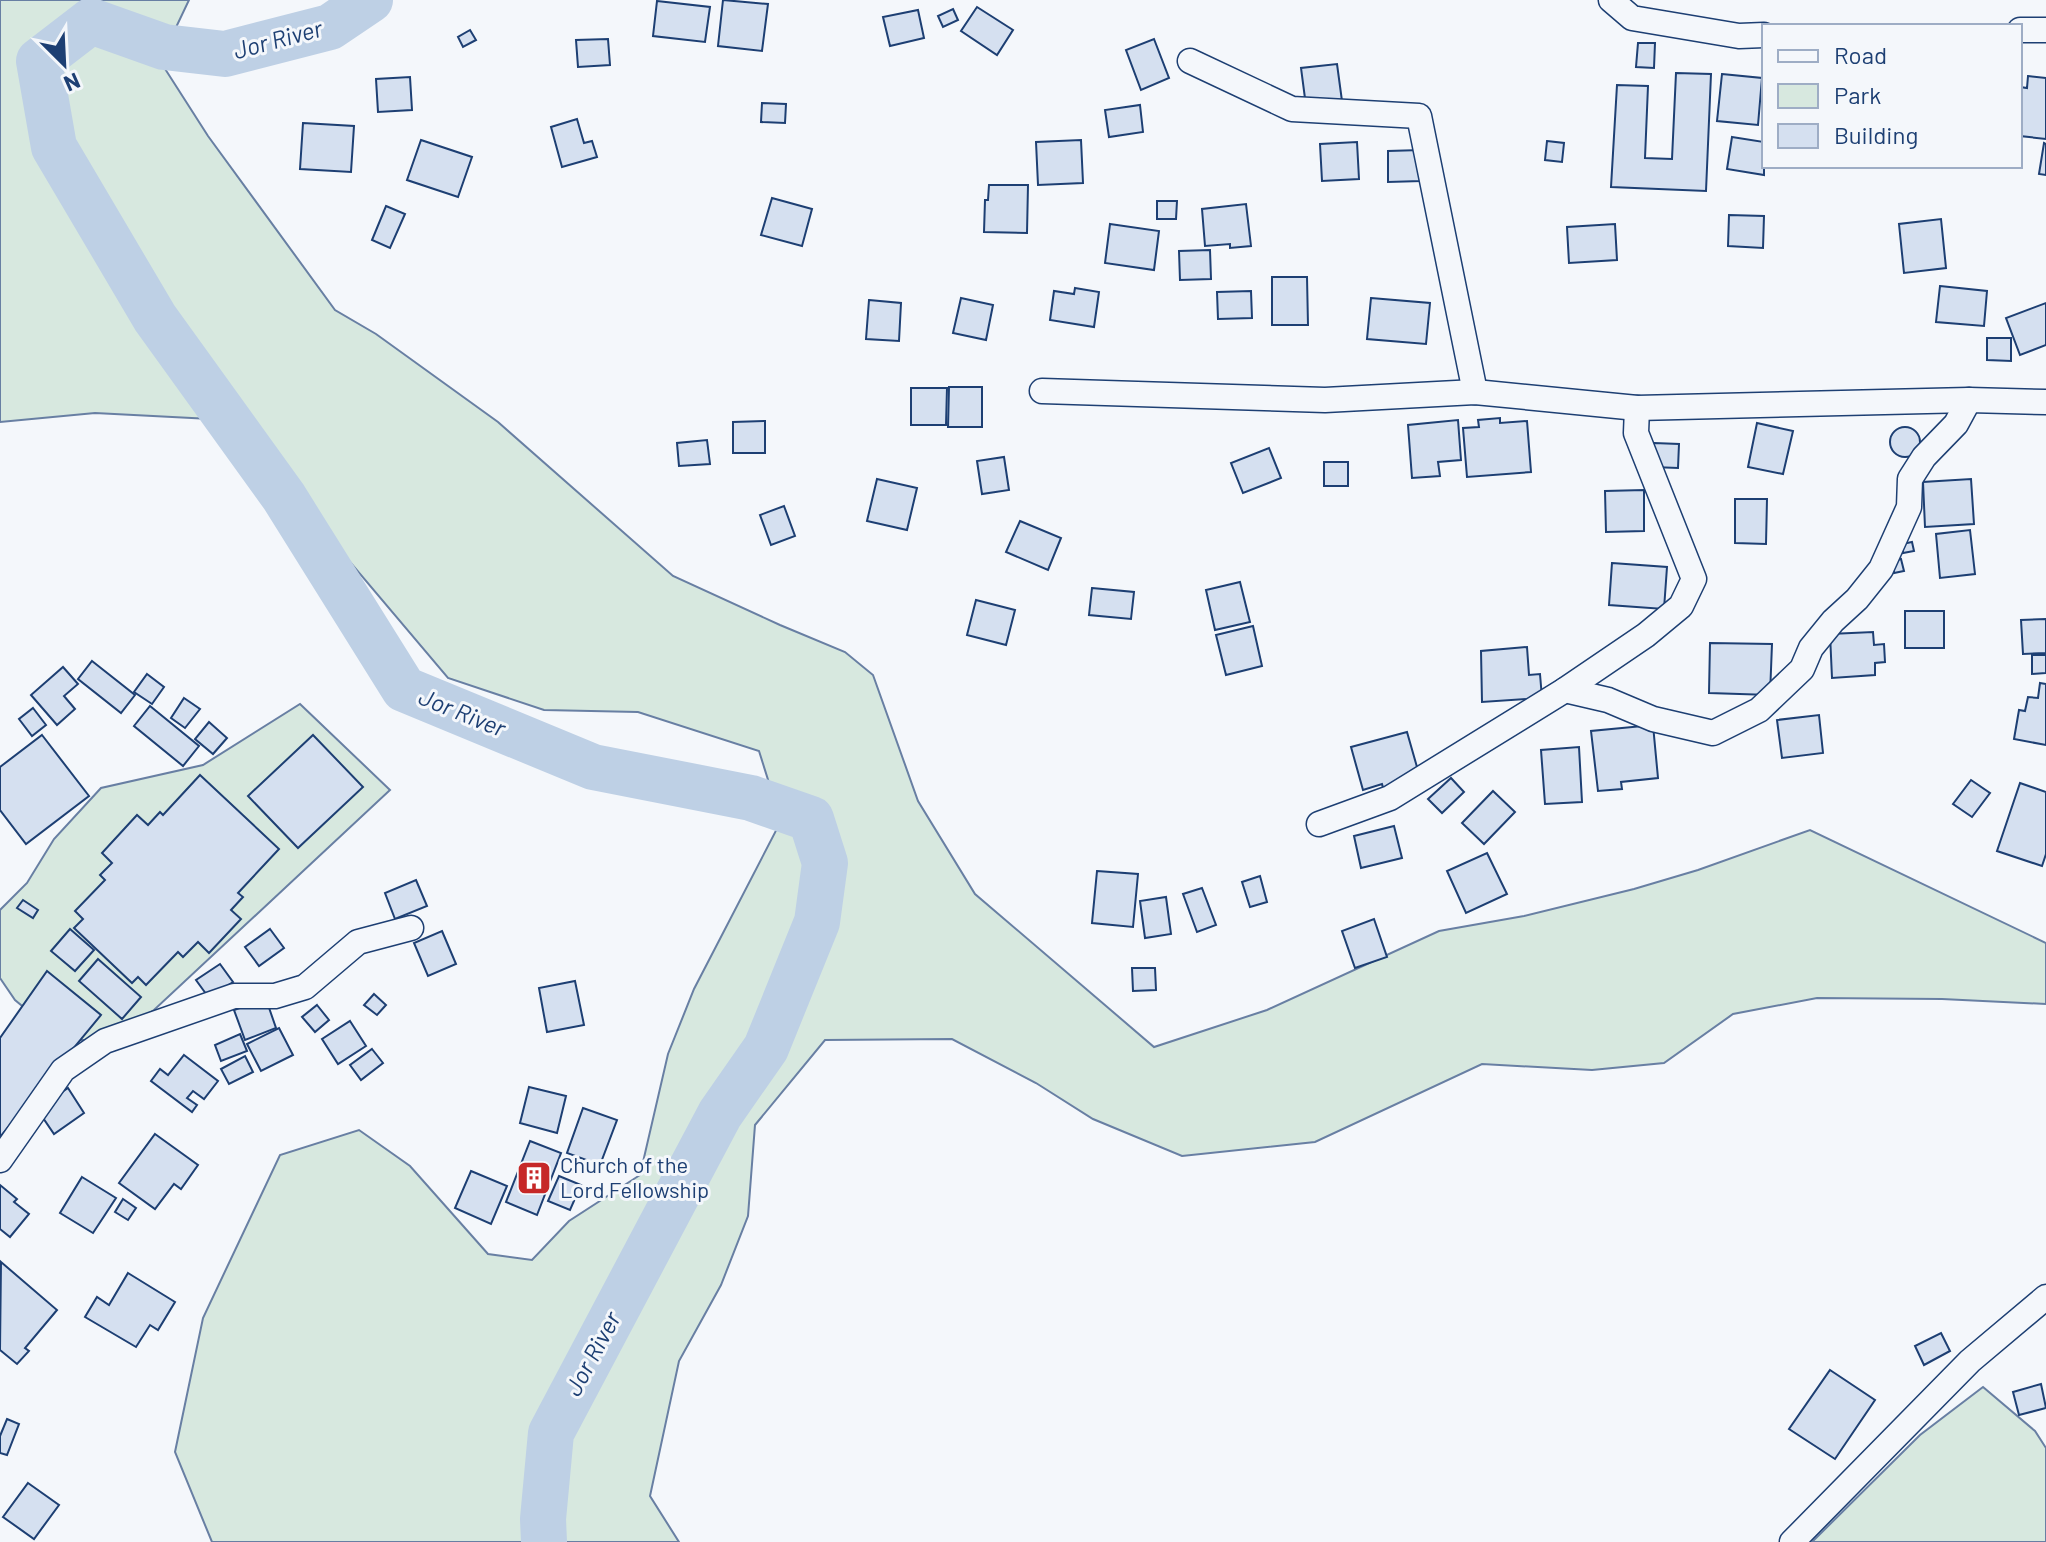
<svg xmlns="http://www.w3.org/2000/svg" width="2046" height="1542" viewBox="0 0 2046 1542" font-family="Barlow,sans-serif">
<style>
.green{fill:#d7e8df;stroke:#687fa3;stroke-width:2}
.lines{fill:none;stroke-linecap:round;stroke-linejoin:round}
.river{stroke:#bed0e5;stroke-width:46}
.building{fill:#d5e0f0;stroke:#1d3f73;stroke-width:2}
.minor-casing{stroke:#1d3f73;stroke-width:27}
.minor{stroke:#f4f7fb;stroke-width:24}
.labels{text-anchor:middle;stroke-width:6;stroke-linejoin:round;paint-order:stroke}
.poi-label{font-size:22px;fill:#1d3f73;stroke:#f4f7fb;text-anchor:start}
.water-label{font-size:24px;font-style:italic;fill:#1d3f73;stroke:#f4f7fb}
</style>
<rect width="100%" height="100%" fill="#f4f7fb"/>
<g class="green">
<polygon points="0,0 189,0 160,61 208,136 335,310 376,334 498,422 673,576 780,625 845,652 873,675 918,801 975,894 1154,1047 1267,1010 1439,931 1524,916 1634,889 1698,870 1810,830 2046,943 2046,1004 1942,999 1817,998 1733,1014 1664,1063 1592,1070 1482,1064 1315,1142 1182,1156 1093,1119 1036,1083 952,1039 825,1040 755,1125 748,1216 721,1285 679,1361 650,1496 679,1542 212,1542 175,1452 203,1318 280,1155 359,1130 410,1166 488,1254 532,1260 569,1221 640,1175 668,1054 694,989 781,821 759,751 638,712 544,710 448,678 230,420 95,413 0,422"/>
<polygon points="300,704 390,790 154,1010 105,1041 62,1039 15,1000 0,978 0,910 27,883 54,839 101,788 203,765"/>
<polygon points="1983,1387 2035,1431 2046,1448 2046,1542 1812,1542 1920,1435"/>
</g>
<g class="lines">
<polyline class="river" points="370,0 330,27 225,54 164,47 91,21 39,61 54,147 155,318 284,497 404,689 593,767 751,798 811,819 825,863 817,922 766,1048 720,1114 551,1433 543,1519 544,1542"/>
</g>
<g class="building">
<polygon points="723,0 768,4 762,51 718,46"/>
<polygon points="657,1 710,7 705,42 653,36"/>
<polygon points="977,7 1013,30 997,55 961,31"/>
<polygon points="953,9 958,20 943,27 938,16"/>
<polygon points="918,10 924,38 890,46 883,17"/>
<polygon points="470,30 476,40 463,47 458,37"/>
<polygon points="608,39 610,65 578,67 576,40"/>
<polygon points="1154,39 1169,78 1141,90 1126,50"/>
<polygon points="1638,43 1655,43 1654,68 1636,67"/>
<polygon points="1337,64 1342,101 1306,106 1301,68"/>
<polygon points="1676,73 1711,74 1706,191 1611,187 1617,85 1648,86 1645,158 1672,159"/>
<polygon points="1722,74 1762,78 1758,125 1717,121"/>
<polygon points="2028,76 2046,78 2046,139 2020,136 2020,87 2027,88"/>
<polygon points="410,77 412,110 378,112 376,79"/>
<polygon points="762,103 786,104 785,123 761,122"/>
<polygon points="1140,105 1143,132 1109,137 1105,110"/>
<polygon points="577,119 584,143 592,141 597,157 562,167 551,127"/>
<polygon points="303,123 354,126 351,172 300,169"/>
<polygon points="1732,137 1764,142 1764,175 1727,169"/>
<polygon points="421,140 472,157 458,197 407,180"/>
<polygon points="1081,140 1083,183 1038,185 1036,142"/>
<polygon points="1547,141 1564,143 1562,162 1545,160"/>
<polygon points="1357,142 1359,179 1322,181 1320,144"/>
<polygon points="2044,143 2046,144 2046,175 2039,174"/>
<polygon points="1421,150 1421,181 1388,182 1388,151"/>
<polygon points="989,185 1028,185 1027,233 984,232 985,200 988,200"/>
<polygon points="772,198 812,209 802,246 761,235"/>
<polygon points="1157,201 1177,201 1176,219 1157,219"/>
<polygon points="1246,204 1251,246 1230,248 1230,244 1205,246 1202,209"/>
<polygon points="386,206 405,214 390,248 372,240"/>
<polygon points="1729,215 1764,216 1763,248 1728,246"/>
<polygon points="1941,219 1946,268 1904,273 1899,224"/>
<polygon points="1110,224 1159,231 1154,270 1105,263"/>
<polygon points="1615,224 1617,260 1569,263 1567,227"/>
<polygon points="1210,250 1211,279 1180,280 1179,251"/>
<polygon points="1272,277 1307,277 1308,325 1272,325"/>
<polygon points="1940,286 1987,291 1984,326 1936,322"/>
<polygon points="1075,288 1099,292 1094,327 1050,320 1054,291 1074,294"/>
<polygon points="1251,291 1252,318 1218,319 1217,292"/>
<polygon points="961,298 993,305 986,340 953,333"/>
<polygon points="1371,298 1430,303 1426,344 1367,339"/>
<polygon points="869,300 901,303 899,341 866,339"/>
<polygon points="2046,303 2046,345 2020,355 2006,318"/>
<polygon points="1987,338 2011,338 2011,361 1987,360"/>
<polygon points="949,387 982,387 982,427 948,427"/>
<polygon points="911,388 947,388 946,425 911,425"/>
<polygon points="1500,418 1500,423 1527,421 1531,472 1467,477 1463,428 1479,427 1478,420"/>
<polygon points="1458,420 1461,460 1438,462 1440,476 1412,478 1408,425"/>
<polygon points="765,421 765,453 733,453 733,422"/>
<polygon points="1757,423 1793,431 1783,474 1748,467"/>
<circle cx="1905" cy="442" r="15"/>
<polygon points="707,440 710,464 679,466 677,443"/>
<polygon points="1654,443 1679,444 1678,468 1653,467"/>
<polygon points="1269,448 1281,478 1243,493 1231,463"/>
<polygon points="1004,457 1009,490 982,494 977,461"/>
<rect x="1324" y="462" width="24" height="24"/>
<polygon points="877,479 917,488 907,530 867,521"/>
<polygon points="1971,479 1974,524 1925,527 1923,482"/>
<polygon points="1644,490 1644,531 1606,532 1605,491"/>
<polygon points="1735,499 1767,499 1766,544 1735,543"/>
<polygon points="784,506 795,536 771,545 760,515"/>
<polygon points="1020,521 1061,538 1048,570 1006,552"/>
<polygon points="1970,530 1975,574 1940,578 1936,534"/>
<polygon points="1912,542 1914,551 1903,553 1902,544"/>
<polygon points="1901,559 1904,571 1894,573 1892,561"/>
<polygon points="1612,563 1667,567 1664,609 1609,605"/>
<polygon points="1240,582 1250,622 1215,630 1206,590"/>
<polygon points="1092,588 1134,592 1131,619 1089,615"/>
<polygon points="976,600 1015,610 1006,645 967,635"/>
<rect x="1905" y="611" width="39" height="37"/>
<polygon points="2046,619 2046,653 2023,654 2021,620"/>
<polygon points="1253,626 1262,666 1226,675 1216,635"/>
<polygon points="1873,632 1874,645 1884,644 1885,662 1875,663 1875,675 1832,678 1830,634"/>
<polygon points="1710,643 1772,644 1770,695 1709,693"/>
<polygon points="1527,647 1529,675 1540,674 1542,698 1482,702 1481,651"/>
<polygon points="2032,655 2046,655 2046,673 2032,674"/>
<polygon points="92,661 135,695 121,713 78,679"/>
<polygon points="63,667 78,684 64,696 75,709 57,725 31,695"/>
<polygon points="147,674 164,687 152,704 134,692"/>
<polygon points="2040,683 2046,684 2046,745 2014,739 2019,710 2025,711 2028,697 2038,698"/>
<polygon points="184,698 200,709 185,728 171,718"/>
<polygon points="150,706 199,746 183,766 134,726"/>
<polygon points="33,708 46,725 32,736 19,719"/>
<polygon points="1819,715 1823,753 1782,758 1777,720"/>
<polygon points="209,722 227,738 213,754 195,739"/>
<polygon points="1653,725 1658,778 1621,782 1622,789 1598,791 1591,731"/>
<polygon points="1407,732 1419,774 1384,791 1382,784 1363,790 1351,747"/>
<polygon points="42,735 89,796 26,844 0,810 0,767"/>
<polygon points="313,735 363,787 298,848 248,796"/>
<polygon points="1579,747 1582,802 1545,804 1541,750"/>
<polygon points="200,775 279,849 238,893 243,897 231,910 241,919 209,953 198,942 183,957 178,952 146,985 138,977 132,983 74,928 83,919 75,911 105,880 100,875 112,863 102,853 137,815 148,825 160,812 163,815"/>
<polygon points="1451,778 1464,792 1442,813 1428,799"/>
<polygon points="1971,780 1990,793 1972,817 1953,804"/>
<polygon points="2020,783 2046,792 2046,854 2042,866 1997,851"/>
<polygon points="1493,791 1515,812 1484,844 1462,823"/>
<polygon points="1394,826 1402,858 1361,868 1354,836"/>
<polygon points="1487,853 1507,894 1466,913 1447,871"/>
<polygon points="1097,871 1138,874 1133,927 1092,923"/>
<polygon points="1260,876 1267,902 1250,907 1242,882"/>
<polygon points="416,880 427,906 395,919 385,893"/>
<polygon points="1202,888 1216,925 1197,932 1183,894"/>
<polygon points="1166,897 1171,934 1145,938 1140,901"/>
<polygon points="23,900 38,910 33,918 17,908"/>
<polygon points="1374,919 1387,957 1355,968 1342,931"/>
<polygon points="70,929 94,950 75,971 51,951"/>
<polygon points="270,929 284,948 259,966 245,947"/>
<polygon points="442,931 456,964 428,976 414,943"/>
<polygon points="98,959 141,997 122,1019 79,981"/>
<polygon points="220,964 233,982 209,998 196,980"/>
<polygon points="1132,968 1155,968 1156,990 1133,991"/>
<polygon points="47,971 101,1015 0,1137 0,1038"/>
<polygon points="575,981 584,1025 547,1032 539,988"/>
<polygon points="374,994 386,1005 377,1015 364,1005"/>
<polygon points="266,999 276,1028 245,1040 234,1010"/>
<polygon points="317,1005 329,1020 315,1032 302,1017"/>
<polygon points="350,1021 366,1046 338,1064 322,1039"/>
<polygon points="279,1028 293,1055 261,1071 247,1044"/>
<polygon points="240,1034 247,1051 221,1061 215,1045"/>
<polygon points="372,1049 383,1063 361,1080 350,1065"/>
<polygon points="184,1055 218,1081 204,1099 193,1091 187,1098 197,1105 192,1112 151,1081 160,1069 168,1075"/>
<polygon points="245,1056 253,1072 229,1084 221,1069"/>
<polygon points="529,1087 566,1096 557,1133 520,1123"/>
<polygon points="68,1088 84,1113 54,1134 37,1109"/>
<polygon points="583,1108 617,1120 600,1165 567,1153"/>
<polygon points="155,1134 198,1165 181,1189 174,1184 155,1209 119,1183"/>
<polygon points="530,1141 561,1153 537,1215 506,1202"/>
<polygon points="471,1171 507,1186 491,1224 455,1208"/>
<polygon points="559,1176 581,1185 570,1210 548,1201"/>
<polygon points="82,1177 116,1198 93,1233 60,1213"/>
<polygon points="0,1185 17,1199 14,1202 29,1214 10,1237 0,1229"/>
<polygon points="123,1199 136,1208 128,1220 115,1212"/>
<polygon points="1,1262 57,1310 25,1348 29,1351 17,1364 0,1350"/>
<polygon points="128,1273 175,1302 158,1330 150,1325 136,1347 85,1317 97,1297 109,1305"/>
<polygon points="1941,1333 1950,1351 1924,1365 1915,1346"/>
<polygon points="1830,1370 1875,1400 1835,1459 1789,1429"/>
<polygon points="2041,1384 2046,1408 2019,1415 2013,1392"/>
<polygon points="7,1419 19,1424 7,1455 0,1453 0,1436"/>
<polygon points="28,1483 59,1505 34,1539 3,1517"/>
</g>
<g class="lines">
<g class="minor-casing">
<g id="minor">
<polyline points="1611,0 1632,18 1739,36 1764,35"/>
<polyline points="2020,30 2046,30"/>
<polyline points="1190,61 1292,109 1419,116 1475,392"/>
<polyline points="1042,391 1325,400 1475,392 1637,408 1969,400 2046,402"/>
<polyline points="1565,690 1608,700 1653,719 1713,733 1759,710 1802,669 1811,648 1833,621 1857,599 1881,569 1909,507 1910,479 1924,457 1956,424 1969,400"/>
<polyline points="1319,824 1390,798 1565,690 1646,635 1681,606 1694,579 1636,433 1637,408"/>
<polyline points="0,1160 63,1070 105,1041 234,996 275,996 305,987 358,942 411,928"/>
<polyline points="1792,1542 1970,1361 2046,1297"/>
</g>
</g>
<use href="#minor" class="minor"/>
</g>
<defs>
<g id="building-square" transform="scale(1.8)"><rect x="-9" y="-9" width="18" height="18" rx="4" fill="#c62828" stroke="#f4f7fb"/><path d="M-4-6H4V6H1V3H-1V6H-4ZM-2.5-4.3h1.7v1.8h-1.7ZM.8-4.3h1.7v1.8H.8ZM-2.5-1h1.7V.8h-1.7ZM.8-1h1.7V.8H.8Z" fill="#fff"/></g>
</defs>
<g fill-rule="evenodd">
<use href="#building-square" x="534" y="1178"/>
</g>
<g class="labels">
<g class="poi-label">
<text x="560" y="1173">Church of the<tspan x="560" dy="25">Lord Fellowship</tspan></text>
</g>
<g class="water-label">
<text transform="translate(278 40) rotate(-15)" y="8">Jor River</text>
<text transform="translate(462 713) rotate(22)" y="8">Jor River</text>
<text transform="translate(593 1354) rotate(-62)" y="8">Jor River</text>
</g>
</g>
<rect x="1762" y="24" width="260" height="144" fill="#f4f7fb" stroke="#9eadc5" stroke-width="2"/>
<rect x="1778" y="50" width="40" height="12" fill="#f4f7fb" stroke="#9eadc5" stroke-width="2"/>
<text x="1834" y="64" font-size="24" fill="#1d3f73">Road</text>
<rect x="1778" y="84" width="40" height="24" fill="#d7e8df" stroke="#9eadc5" stroke-width="2"/>
<text x="1834" y="104" font-size="24" fill="#1d3f73">Park</text>
<rect x="1778" y="124" width="40" height="24" fill="#d5e0f0" stroke="#9eadc5" stroke-width="2"/>
<text x="1834" y="144" font-size="24" fill="#1d3f73">Building</text>
<g transform="translate(64 64) rotate(156)" stroke="#f4f7fb" stroke-width="6" paint-order="stroke">
<path d="M0-6L14 30L0 20L-14 30Z" fill="#1d3f73"/>
<text y="-12" font-size="22" font-weight="bold" text-anchor="middle" fill="#1d3f73">N</text>
</g>
</svg>
